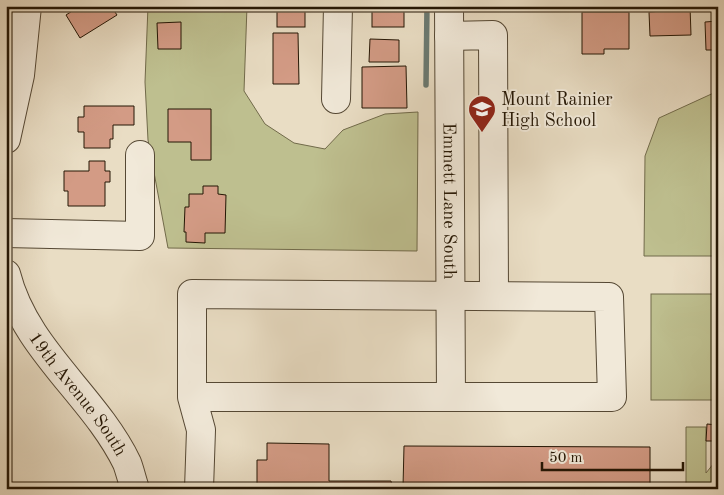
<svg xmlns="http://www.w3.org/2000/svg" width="724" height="495" viewBox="0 0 724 495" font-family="'Old Standard TT',serif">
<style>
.green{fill:#bebf8f;stroke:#716a4a}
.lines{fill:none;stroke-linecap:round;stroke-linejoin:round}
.stream{stroke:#6a7971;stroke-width:5.5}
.building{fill:#d39b85;stroke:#241604}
.minor-casing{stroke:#554834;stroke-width:30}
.minor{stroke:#f1e9d9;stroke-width:28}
.labels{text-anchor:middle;stroke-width:4;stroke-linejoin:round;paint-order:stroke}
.poi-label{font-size:18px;fill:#241604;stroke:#f1e9d9;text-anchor:start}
.street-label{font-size:18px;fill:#241604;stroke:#f1e9d9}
</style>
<rect width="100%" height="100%" fill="#e9ddc4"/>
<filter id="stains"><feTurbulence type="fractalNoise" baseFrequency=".004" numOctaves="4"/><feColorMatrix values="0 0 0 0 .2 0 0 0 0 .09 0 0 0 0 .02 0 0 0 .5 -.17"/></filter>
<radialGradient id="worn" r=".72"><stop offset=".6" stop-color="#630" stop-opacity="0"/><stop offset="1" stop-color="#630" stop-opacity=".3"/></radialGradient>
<g class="green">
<polygon points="148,6 247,6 244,91 265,124 294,143 325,149 343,130 385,114 418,112 417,251 168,248 148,140 145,82"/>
<polygon points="718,91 718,256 644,256 645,156 659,118"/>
<rect x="651" y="294" width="67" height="106"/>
<polygon points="686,427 706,427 706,473 718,458 718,483 714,489 686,489"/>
</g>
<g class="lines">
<polyline class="stream" points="426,85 427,6"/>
</g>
<g class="building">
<polygon points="80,6 111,6 117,15 80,38 66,15"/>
<rect x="277" y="6" width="28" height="21"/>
<rect x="372" y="6" width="32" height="21"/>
<polygon points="663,6 690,6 691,35 650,36 649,12 663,11"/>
<polygon points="582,12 629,12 629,49 604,49 604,54 582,54"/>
<polygon points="718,21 718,50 706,50 705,22"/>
<polygon points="181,22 181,49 158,49 157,23"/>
<polygon points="273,33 298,33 299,84 273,84"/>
<polygon points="370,39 399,40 399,62 369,62"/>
<polygon points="406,66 407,108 362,108 362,67"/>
<polygon points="84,106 134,106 134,125 113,125 113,139 110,139 110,148 84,148 84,132 78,132 78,117 84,117"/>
<polygon points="168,109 211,109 211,160 191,160 191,142 168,142"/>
<polygon points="89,161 105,161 105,171 110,171 110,182 105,182 105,206 68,206 68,191 64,191 64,171 89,171"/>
<polygon points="203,186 218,186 218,194 226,195 225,233 205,233 205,243 186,242 186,232 184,232 185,207 189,207 189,194 203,194"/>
<polygon points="707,424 718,425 718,441 706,441"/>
<polygon points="267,443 329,444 329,481 391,481 392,487 403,487 404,446 650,447 650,489 257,489 257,460 267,460"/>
</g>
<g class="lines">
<g class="minor-casing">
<g id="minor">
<path id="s1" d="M449,6L451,397"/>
<polyline points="449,36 493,35 494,296"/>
<polyline points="336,99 338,6"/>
<polyline points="6,139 20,75 27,6"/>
<polyline points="6,233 140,236 140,155"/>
<path id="s2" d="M6,274C25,350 94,395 127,463C130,471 132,480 135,489"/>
<polyline points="192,397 612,397 609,297 192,294 192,397 201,430 199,489"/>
</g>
</g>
<use href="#minor" class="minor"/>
</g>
<defs>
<g id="school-pin" transform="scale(1.4375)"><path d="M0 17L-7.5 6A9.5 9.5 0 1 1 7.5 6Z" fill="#8f2418" stroke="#f1e9d9"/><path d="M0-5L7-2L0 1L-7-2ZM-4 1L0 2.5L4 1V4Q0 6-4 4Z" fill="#fff"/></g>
</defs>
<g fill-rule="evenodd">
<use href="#school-pin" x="482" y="109"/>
</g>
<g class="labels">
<g class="poi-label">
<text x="501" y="105">Mount Rainier<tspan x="501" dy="21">High School</tspan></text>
</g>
<g class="street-label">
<text dy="6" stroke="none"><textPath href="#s1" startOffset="195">Emmett Lane South</textPath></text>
<text dy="6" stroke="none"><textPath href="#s2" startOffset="141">19th Avenue South</textPath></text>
</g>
</g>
<rect width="724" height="495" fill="none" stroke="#e9ddc4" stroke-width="25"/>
<rect x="8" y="8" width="709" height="480" fill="none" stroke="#241604" stroke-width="2.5"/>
<rect x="12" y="12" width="699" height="470" fill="none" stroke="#241604"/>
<path d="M542 462v8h141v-8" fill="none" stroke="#241604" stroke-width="2.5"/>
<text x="549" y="462" font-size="15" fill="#241604" stroke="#f1e9d9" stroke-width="4" paint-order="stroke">50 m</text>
<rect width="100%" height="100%" filter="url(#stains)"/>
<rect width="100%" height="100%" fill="url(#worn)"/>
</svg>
